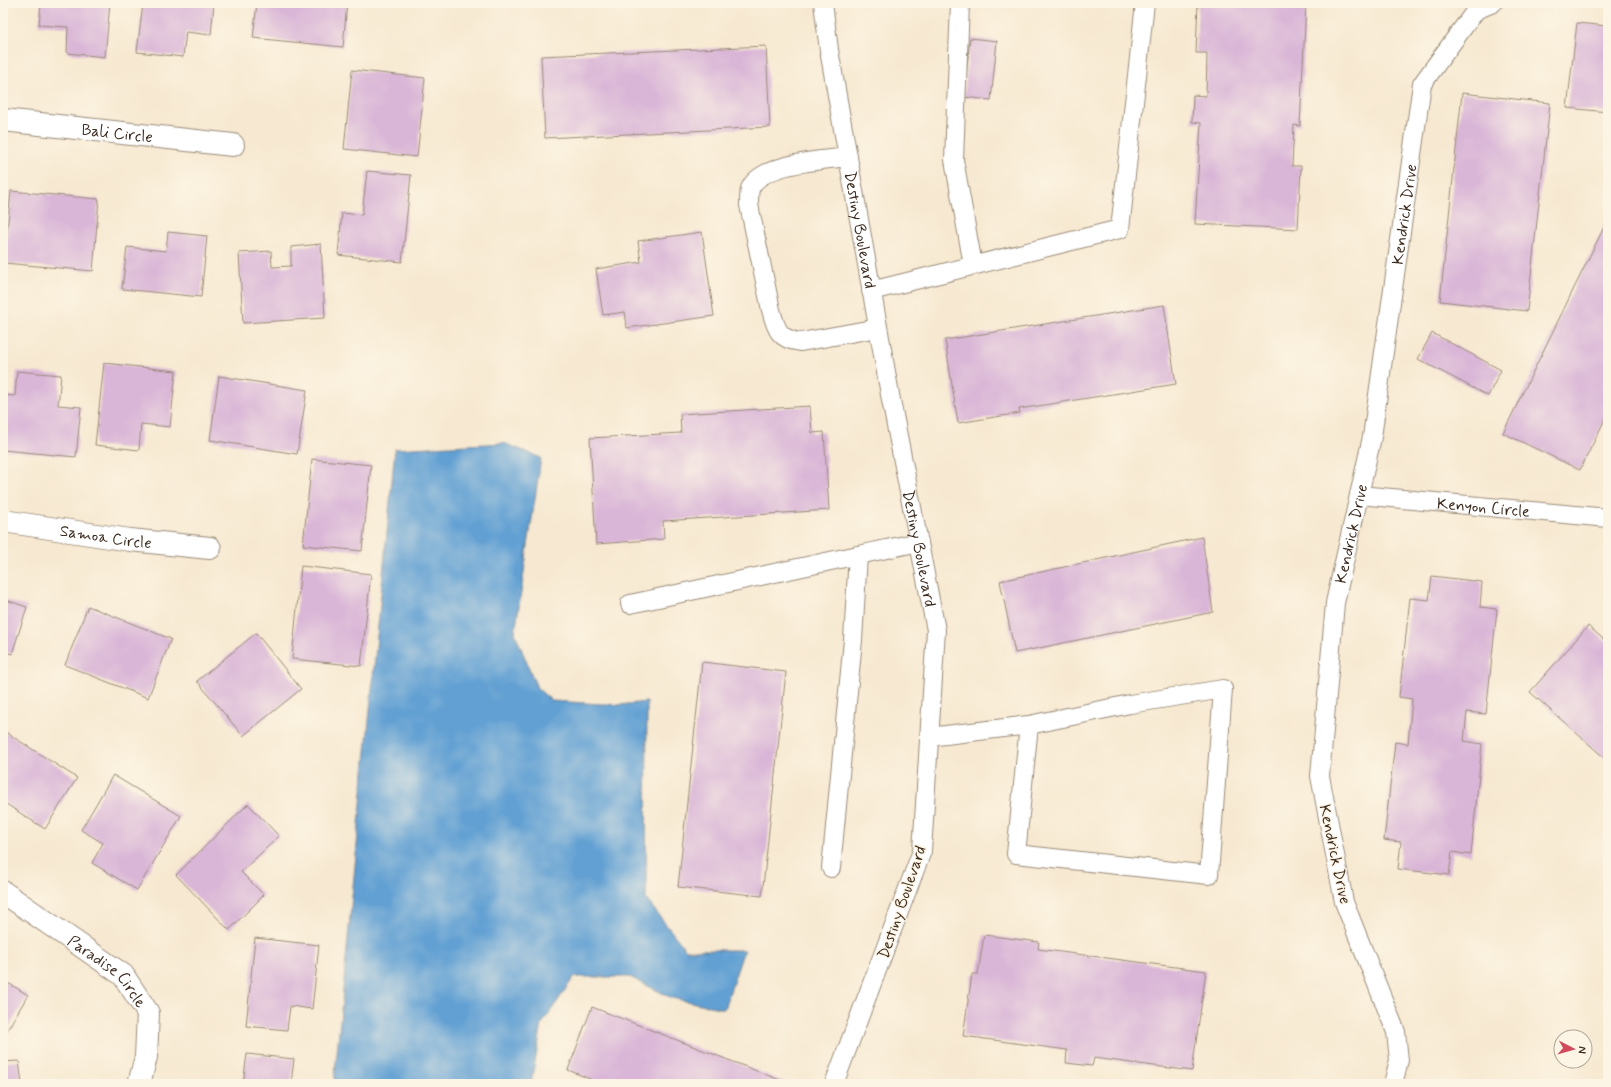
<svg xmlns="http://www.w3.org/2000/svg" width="1611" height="1087" viewBox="0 0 1611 1087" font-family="Mynerve,sans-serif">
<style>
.water{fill:#62a0d3;stroke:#4e6578}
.building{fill:#d9b5d7}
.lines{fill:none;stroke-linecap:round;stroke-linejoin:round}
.lane-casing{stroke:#998a78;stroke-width:20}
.street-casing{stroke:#998a78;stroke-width:24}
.lane{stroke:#fff;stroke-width:18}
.street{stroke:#fff;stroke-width:22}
.labels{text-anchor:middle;stroke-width:3;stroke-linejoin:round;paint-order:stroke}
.street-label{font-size:16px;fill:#3b2a1e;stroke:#fcf5e5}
</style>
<rect width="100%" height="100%" fill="#fcf5e5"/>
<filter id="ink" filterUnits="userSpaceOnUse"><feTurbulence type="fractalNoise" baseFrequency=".025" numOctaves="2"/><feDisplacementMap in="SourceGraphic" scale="8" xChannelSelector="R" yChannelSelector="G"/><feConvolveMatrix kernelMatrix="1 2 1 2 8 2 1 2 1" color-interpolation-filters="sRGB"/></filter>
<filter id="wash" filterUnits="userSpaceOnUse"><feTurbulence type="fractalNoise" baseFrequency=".012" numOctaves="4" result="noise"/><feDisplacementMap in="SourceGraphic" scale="16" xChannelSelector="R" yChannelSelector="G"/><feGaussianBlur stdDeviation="0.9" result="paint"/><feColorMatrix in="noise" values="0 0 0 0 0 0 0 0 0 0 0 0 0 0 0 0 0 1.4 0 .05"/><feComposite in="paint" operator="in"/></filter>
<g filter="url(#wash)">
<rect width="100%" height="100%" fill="#f7e9d1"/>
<polygon class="water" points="504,443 541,458 515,633 537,688 552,701 619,705 647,702 646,899 686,950 744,950 724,1009 672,998 630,977 574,977 542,1024 531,1084 334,1084 395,449"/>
<g id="blocks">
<g class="building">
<polygon points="41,3 110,3 105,57 67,53 68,27 39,25"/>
<polygon points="143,3 214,3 211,35 186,32 183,57 137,52"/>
<polygon points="257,3 347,3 343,47 253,38"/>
<polygon points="1198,3 1306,3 1300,126 1294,125 1292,166 1301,166 1298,229 1195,224 1201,123 1192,122 1193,95 1206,96 1207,53 1196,53"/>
<polygon points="1577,23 1608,26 1608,112 1567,108"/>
<polygon points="970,38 997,41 991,100 964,97"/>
<polygon points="766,46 770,127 545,138 541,56"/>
<polygon points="352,70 425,78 417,157 344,149"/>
<polygon points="1462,93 1550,103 1527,311 1440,301"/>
<polygon points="367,171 411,175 402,262 338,255 342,213 362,215"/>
<polygon points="11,191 99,199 93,271 4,263"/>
<polygon points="1608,219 1608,413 1580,470 1503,433"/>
<polygon points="168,232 207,236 201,297 122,289 127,247 166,251"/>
<polygon points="702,232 714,316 627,328 625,312 603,315 596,269 641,262 638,241"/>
<polygon points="321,244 325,318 243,323 239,253 271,251 272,267 291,266 291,247"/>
<polygon points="1164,305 1176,384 1019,409 1020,413 958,423 945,340"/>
<polygon points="1432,333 1501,370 1488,396 1418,359"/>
<polygon points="104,363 176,371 170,427 141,424 139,450 95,445"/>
<polygon points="17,371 61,375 58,405 81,407 76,457 3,450 3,395 15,396"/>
<polygon points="219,376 307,390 297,454 210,440"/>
<polygon points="810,406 812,433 824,432 829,510 663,521 664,539 596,544 590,438 681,433 680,414"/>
<polygon points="312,459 371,465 362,551 303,545"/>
<polygon points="1202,537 1213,612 1015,653 1000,581"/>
<polygon points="301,566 371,574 361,666 292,659"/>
<polygon points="1432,576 1482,582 1480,607 1497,609 1486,714 1467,712 1464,741 1482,744 1471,855 1452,852 1449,875 1398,869 1401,842 1384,840 1395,742 1408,744 1412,699 1399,697 1410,598 1429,600"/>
<polygon points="3,599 27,607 12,654 3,651"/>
<polygon points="88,606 171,639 148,698 65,665"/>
<polygon points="1588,626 1608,643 1608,761 1530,692"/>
<polygon points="256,633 301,689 243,736 197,681"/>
<polygon points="702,662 786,672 762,896 678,887"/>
<polygon points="4,731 77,778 45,829 3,802"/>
<polygon points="113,775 181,816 137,890 92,863 103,843 81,830"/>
<polygon points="248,804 279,836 241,872 264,895 229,930 176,875"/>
<polygon points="984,935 1039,942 1038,949 1206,971 1192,1071 1094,1058 1092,1066 1066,1063 1067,1050 963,1036 972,974 978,974"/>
<polygon points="255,938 319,945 312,1009 290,1006 287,1030 246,1026"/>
<polygon points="3,980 28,995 3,1037"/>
<polygon points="592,1007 785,1082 784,1084 588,1084 590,1079 568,1070"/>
<polygon points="247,1054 294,1059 291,1084 243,1084"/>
<polygon points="19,1061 22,1084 3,1084 3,1062"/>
</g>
</g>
</g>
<g filter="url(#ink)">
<use href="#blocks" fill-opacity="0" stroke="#998a78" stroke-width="1"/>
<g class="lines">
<g class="lane-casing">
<g id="lane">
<path id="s1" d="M823,3L829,50L891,400L936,630L922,851L834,1084"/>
<polyline points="960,3 954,160 973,265"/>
<path d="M848,157C824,160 760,163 750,189C749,193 749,200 749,205L771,310C776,329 779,340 801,342L878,328"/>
<polyline points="871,291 1120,229 1145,3"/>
<path id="s2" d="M1359,495L1608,518"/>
<polyline points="630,604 919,542"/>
<polyline points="929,737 1029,725 1016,854 1209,875 1223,689 1130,704 1029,725"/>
<polyline points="831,868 853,640 858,555"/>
<path id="s3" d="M1393,1084L1399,1060L1396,1032L1344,902L1320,776L1335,603L1372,437L1422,84L1476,10L1493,3"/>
</g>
</g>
<g class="street-casing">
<g id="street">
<path id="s4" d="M3,120L233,145"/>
<path id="s5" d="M3,521L130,540L210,548"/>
<path id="s6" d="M3,892L123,975L148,1013L146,1057L139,1084"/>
</g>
</g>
<use href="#lane" class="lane"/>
<use href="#street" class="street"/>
</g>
</g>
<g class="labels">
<g class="street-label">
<text dy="6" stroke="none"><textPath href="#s4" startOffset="115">Bali Circle</textPath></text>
<text dy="6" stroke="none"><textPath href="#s3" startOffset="890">Kendrick Drive</textPath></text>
<text dy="6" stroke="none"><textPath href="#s1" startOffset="230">Destiny Boulevard</textPath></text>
<text dy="6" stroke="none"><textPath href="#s2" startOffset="125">Kenyon Circle</textPath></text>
<text dy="6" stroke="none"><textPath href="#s3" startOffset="566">Kendrick Drive</textPath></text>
<text dy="6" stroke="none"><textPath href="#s5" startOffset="104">Samoa Circle</textPath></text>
<text dy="6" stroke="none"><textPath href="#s1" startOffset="554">Destiny Boulevard</textPath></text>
<text transform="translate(1336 854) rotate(78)" y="6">Kendrick Drive</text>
<text transform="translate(901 902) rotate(-71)" y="6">Destiny Boulevard</text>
<text dy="6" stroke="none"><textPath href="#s6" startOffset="132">Paradise Circle</textPath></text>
</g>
</g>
<rect width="1611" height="1087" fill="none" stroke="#fcf5e5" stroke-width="16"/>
<g transform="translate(1573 1049) rotate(96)"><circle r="19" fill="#fcf5e5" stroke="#afa495"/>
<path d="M0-3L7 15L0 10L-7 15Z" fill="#d1495b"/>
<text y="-6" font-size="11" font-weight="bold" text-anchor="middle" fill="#3b2a1e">N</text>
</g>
</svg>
